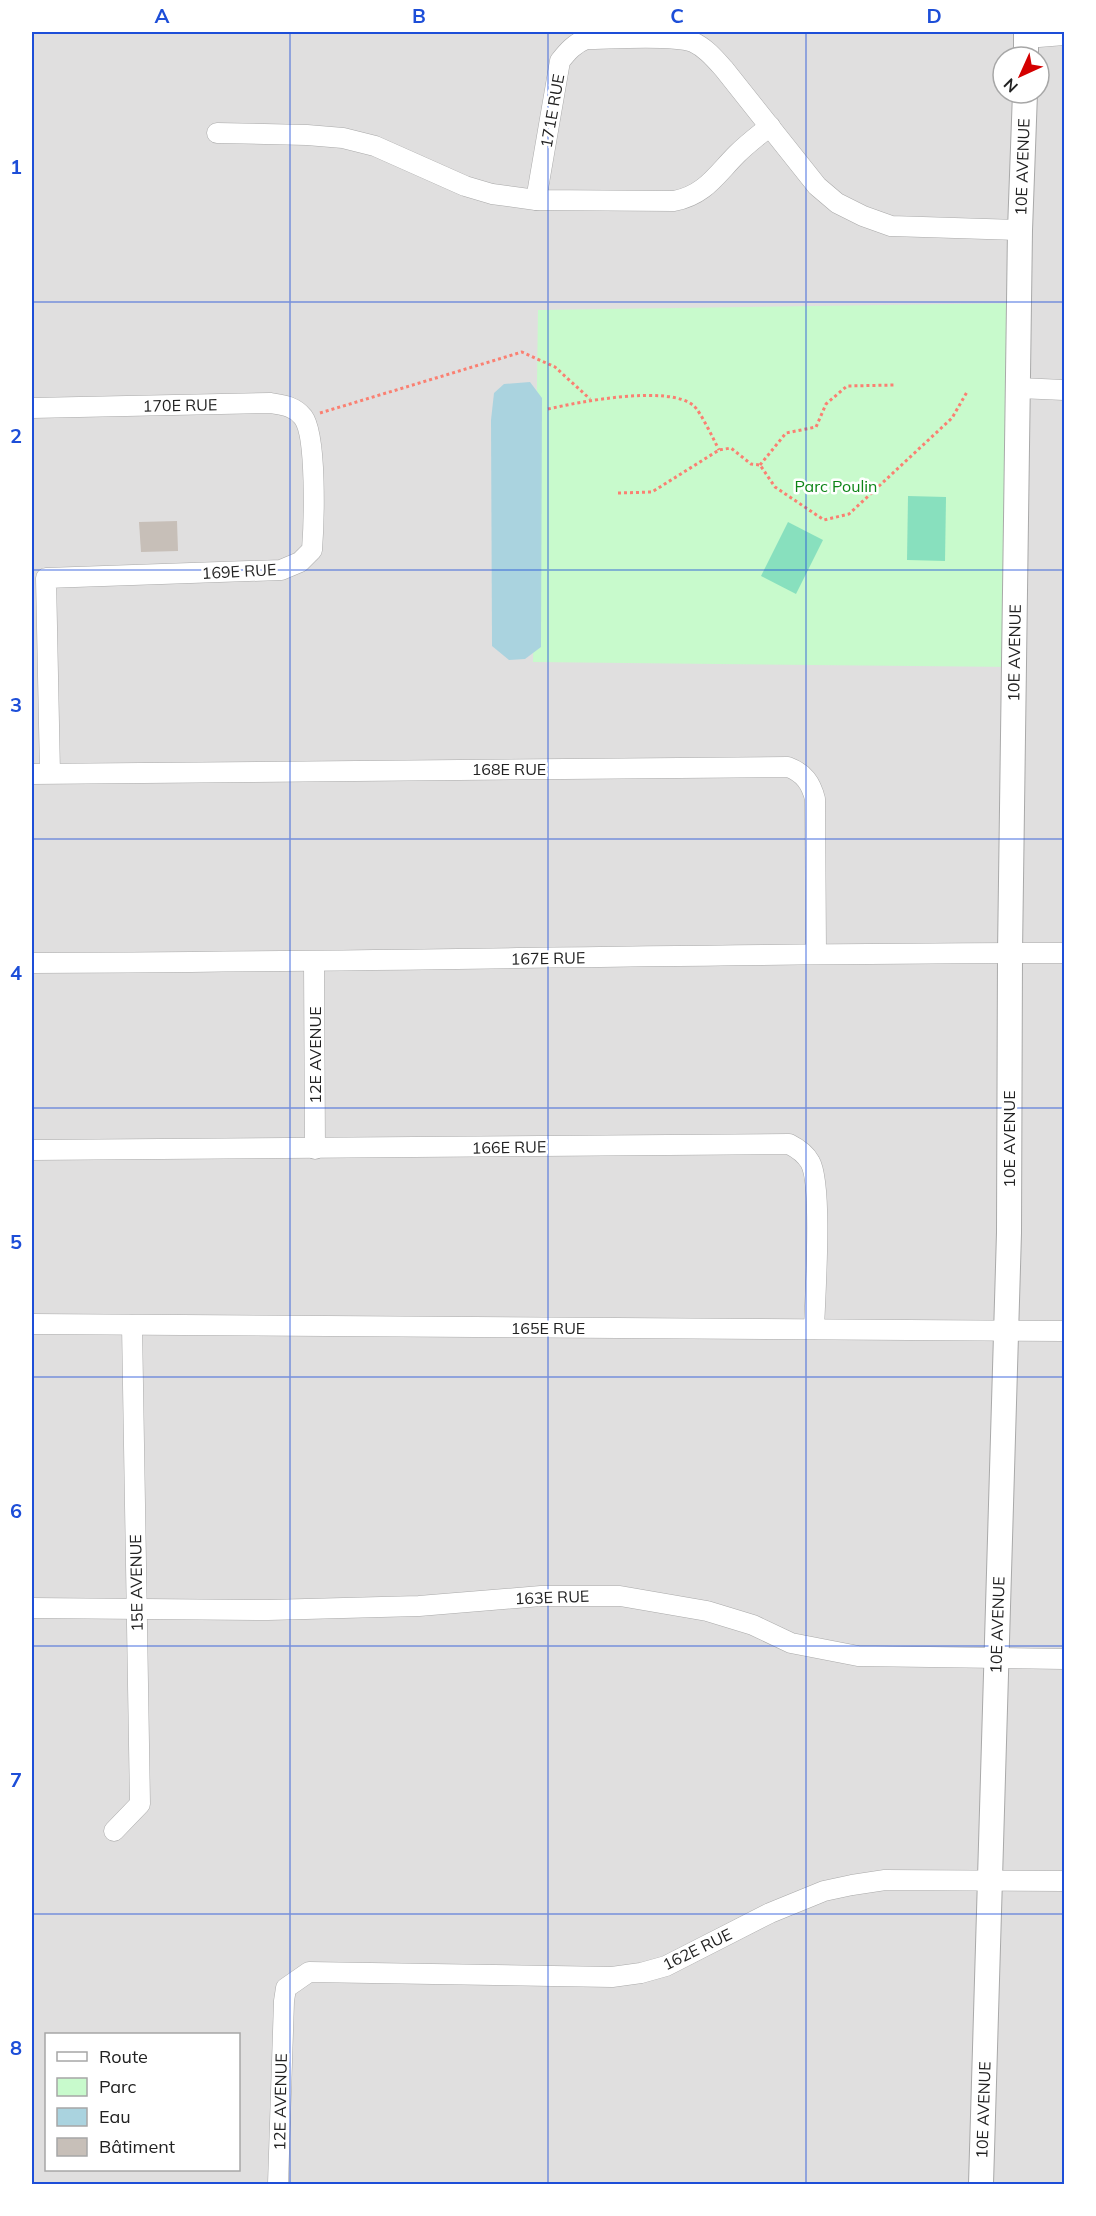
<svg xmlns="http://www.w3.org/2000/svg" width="1096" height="2216" viewBox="0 0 1096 2216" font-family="Mulish,sans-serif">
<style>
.residential{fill:#e0dfdf;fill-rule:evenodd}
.park{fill:#c8facc}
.pitch{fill:#88e0be}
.water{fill:#aad3df}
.building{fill:#c7bfb8}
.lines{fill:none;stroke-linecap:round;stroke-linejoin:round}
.minor-casing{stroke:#a9a9a9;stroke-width:21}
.tertiary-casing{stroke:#a9a9a9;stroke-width:26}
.path{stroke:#fa8072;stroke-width:3;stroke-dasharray:3 3;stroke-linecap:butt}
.minor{stroke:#fff;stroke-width:20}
.tertiary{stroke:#fff;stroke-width:24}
.grid{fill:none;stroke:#1d4ed8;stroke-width:1.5;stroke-opacity:0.55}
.labels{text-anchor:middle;stroke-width:5;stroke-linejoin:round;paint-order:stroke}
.street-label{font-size:16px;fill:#222;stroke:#fff}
.park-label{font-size:16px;fill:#0c8416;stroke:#fff}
.neatline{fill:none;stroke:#1d4ed8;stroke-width:2}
.grid-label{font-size:20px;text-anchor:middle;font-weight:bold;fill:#1d4ed8}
</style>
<rect width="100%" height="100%" fill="#f2efe9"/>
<path class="residential" d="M32,32H1064V2184H32ZM1003,57H1039V93H1003ZM46,2034H238V2170H46Z"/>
<polygon class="park" points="1020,303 1014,667 533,662 538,310"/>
<g class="pitch">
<polygon points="908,496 946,497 945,561 907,560"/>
<polygon points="788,522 823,540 796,594 761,576"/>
</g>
<polygon class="water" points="530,382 542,398 541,647 525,659 509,660 492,646 491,420 494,393 504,384"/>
<polygon class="building" points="177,521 178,551 141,552 139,522"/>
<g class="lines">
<g class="minor-casing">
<g id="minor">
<polyline points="1026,38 1064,35"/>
<path d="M217,133L307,135L343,138L375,146L465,186L492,194L536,200L674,201C705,195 716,175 737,154C747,144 759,135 770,126"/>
<path d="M536,200L560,61C568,51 574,44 586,39C610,39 673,34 693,42C706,48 715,59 724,69L817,186L837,203L863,216L891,226L1020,230"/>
<polyline points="1019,388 1064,390"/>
<path d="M32,408L270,403C283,405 294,406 303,417C317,435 314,524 312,550L300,562L281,570L46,578L50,773"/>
<path d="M32,774L788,767C804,773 811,783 815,799L816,953"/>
<polyline points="314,962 315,1149"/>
<path d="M32,963C376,962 720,953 1064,953"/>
<path d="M32,1150L789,1144C797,1148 805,1153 810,1162C823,1184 815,1298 814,1329"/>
<polyline points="32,1324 1064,1331"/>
<polyline points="32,1608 268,1610 419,1606 541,1596 620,1596 707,1611 753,1625 791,1643 858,1656 1064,1659"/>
<polyline points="114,1831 140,1804 132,1325"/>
<polyline points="278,2184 284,2001 286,1988 309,1972 612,1977 641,1973 666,1966 770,1913 824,1891 852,1885 885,1880 1064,1881"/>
</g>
</g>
<g class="tertiary-casing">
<g id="tertiary">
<polyline points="1026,57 1026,32"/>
<polyline points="981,2184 1009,1233 1010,953 1020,230 1025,93"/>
</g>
</g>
<g class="path">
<path d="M548,409C579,402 669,384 694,406C700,411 714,440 719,450"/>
<polyline points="320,413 522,352 555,367 590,399"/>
<polyline points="760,465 786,433 816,427 826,404 847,386 894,385"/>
<polyline points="618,493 652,492 719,450 731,448 751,464 760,465 775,487 824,520 849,514 952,418 967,392"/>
</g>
<use href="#minor" class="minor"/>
<use href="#tertiary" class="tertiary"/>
</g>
<path class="grid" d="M290,32V2184M548,32V2184M806,32V2184M32,302H1064M32,570H1064M32,839H1064M32,1108H1064M32,1377H1064M32,1646H1064M32,1914H1064"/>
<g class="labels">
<g class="street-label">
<text transform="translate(552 111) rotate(-80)" y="6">171E RUE</text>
<text transform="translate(1022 167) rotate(-88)" y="6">10E AVENUE</text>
<text transform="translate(180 405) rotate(-1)" y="6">170E RUE</text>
<text transform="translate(239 571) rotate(-3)" y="6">169E RUE</text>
<text transform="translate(1014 653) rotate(-89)" y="6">10E AVENUE</text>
<text x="509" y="775">168E RUE</text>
<text transform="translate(548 958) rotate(-1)" y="6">167E RUE</text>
<text transform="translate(315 1055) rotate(-90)" y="6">12E AVENUE</text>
<text transform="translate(1009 1139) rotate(-90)" y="6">10E AVENUE</text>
<text transform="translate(509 1147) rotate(-1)" y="6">166E RUE</text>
<text x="548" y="1334">165E RUE</text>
<text transform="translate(136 1583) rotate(-91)" y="6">15E AVENUE</text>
<text transform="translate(552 1597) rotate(-2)" y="6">163E RUE</text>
<text transform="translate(997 1625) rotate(-88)" y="6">10E AVENUE</text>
<text transform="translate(697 1949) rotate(-26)" y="6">162E RUE</text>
<text transform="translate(280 2102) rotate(-89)" y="6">12E AVENUE</text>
<text transform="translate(983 2110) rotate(-88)" y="6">10E AVENUE</text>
</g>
<g class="park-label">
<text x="836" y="492">Parc Poulin</text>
</g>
</g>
<rect width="1096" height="2216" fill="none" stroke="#ffffff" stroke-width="66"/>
<rect x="45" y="2033" width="195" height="138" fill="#ffffff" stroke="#a7a7a7" stroke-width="1.5"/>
<rect x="57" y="2052" width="30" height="9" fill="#ffffff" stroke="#a7a7a7" stroke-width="1.5"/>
<text x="99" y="2063" font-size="18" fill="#222222">Route</text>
<rect x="57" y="2078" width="30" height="18" fill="#c8facc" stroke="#a7a7a7" stroke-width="1.5"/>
<text x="99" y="2093" font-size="18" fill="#222222">Parc</text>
<rect x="57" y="2108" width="30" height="18" fill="#aad3df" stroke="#a7a7a7" stroke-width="1.5"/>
<text x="99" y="2123" font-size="18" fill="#222222">Eau</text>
<rect x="57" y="2138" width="30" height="18" fill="#c7bfb8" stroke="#a7a7a7" stroke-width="1.5"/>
<text x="99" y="2153" font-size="18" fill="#222222">Bâtiment</text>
<g transform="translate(1021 75) rotate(225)"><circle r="28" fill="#ffffff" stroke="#a7a7a7" stroke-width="1.5"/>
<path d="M0-4.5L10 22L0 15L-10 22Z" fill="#d40000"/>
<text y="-9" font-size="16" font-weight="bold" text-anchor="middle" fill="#222222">N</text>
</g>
<rect x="33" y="33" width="1030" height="2150" class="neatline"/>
<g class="grid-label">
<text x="162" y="23">A</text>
<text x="419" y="23">B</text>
<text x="677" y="23">C</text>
<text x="934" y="23">D</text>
<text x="16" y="174">1</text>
<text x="16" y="443">2</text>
<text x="16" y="712">3</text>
<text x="16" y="980">4</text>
<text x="16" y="1249">5</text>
<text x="16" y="1518">6</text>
<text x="16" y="1787">7</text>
<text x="16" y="2055">8</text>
</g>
</svg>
